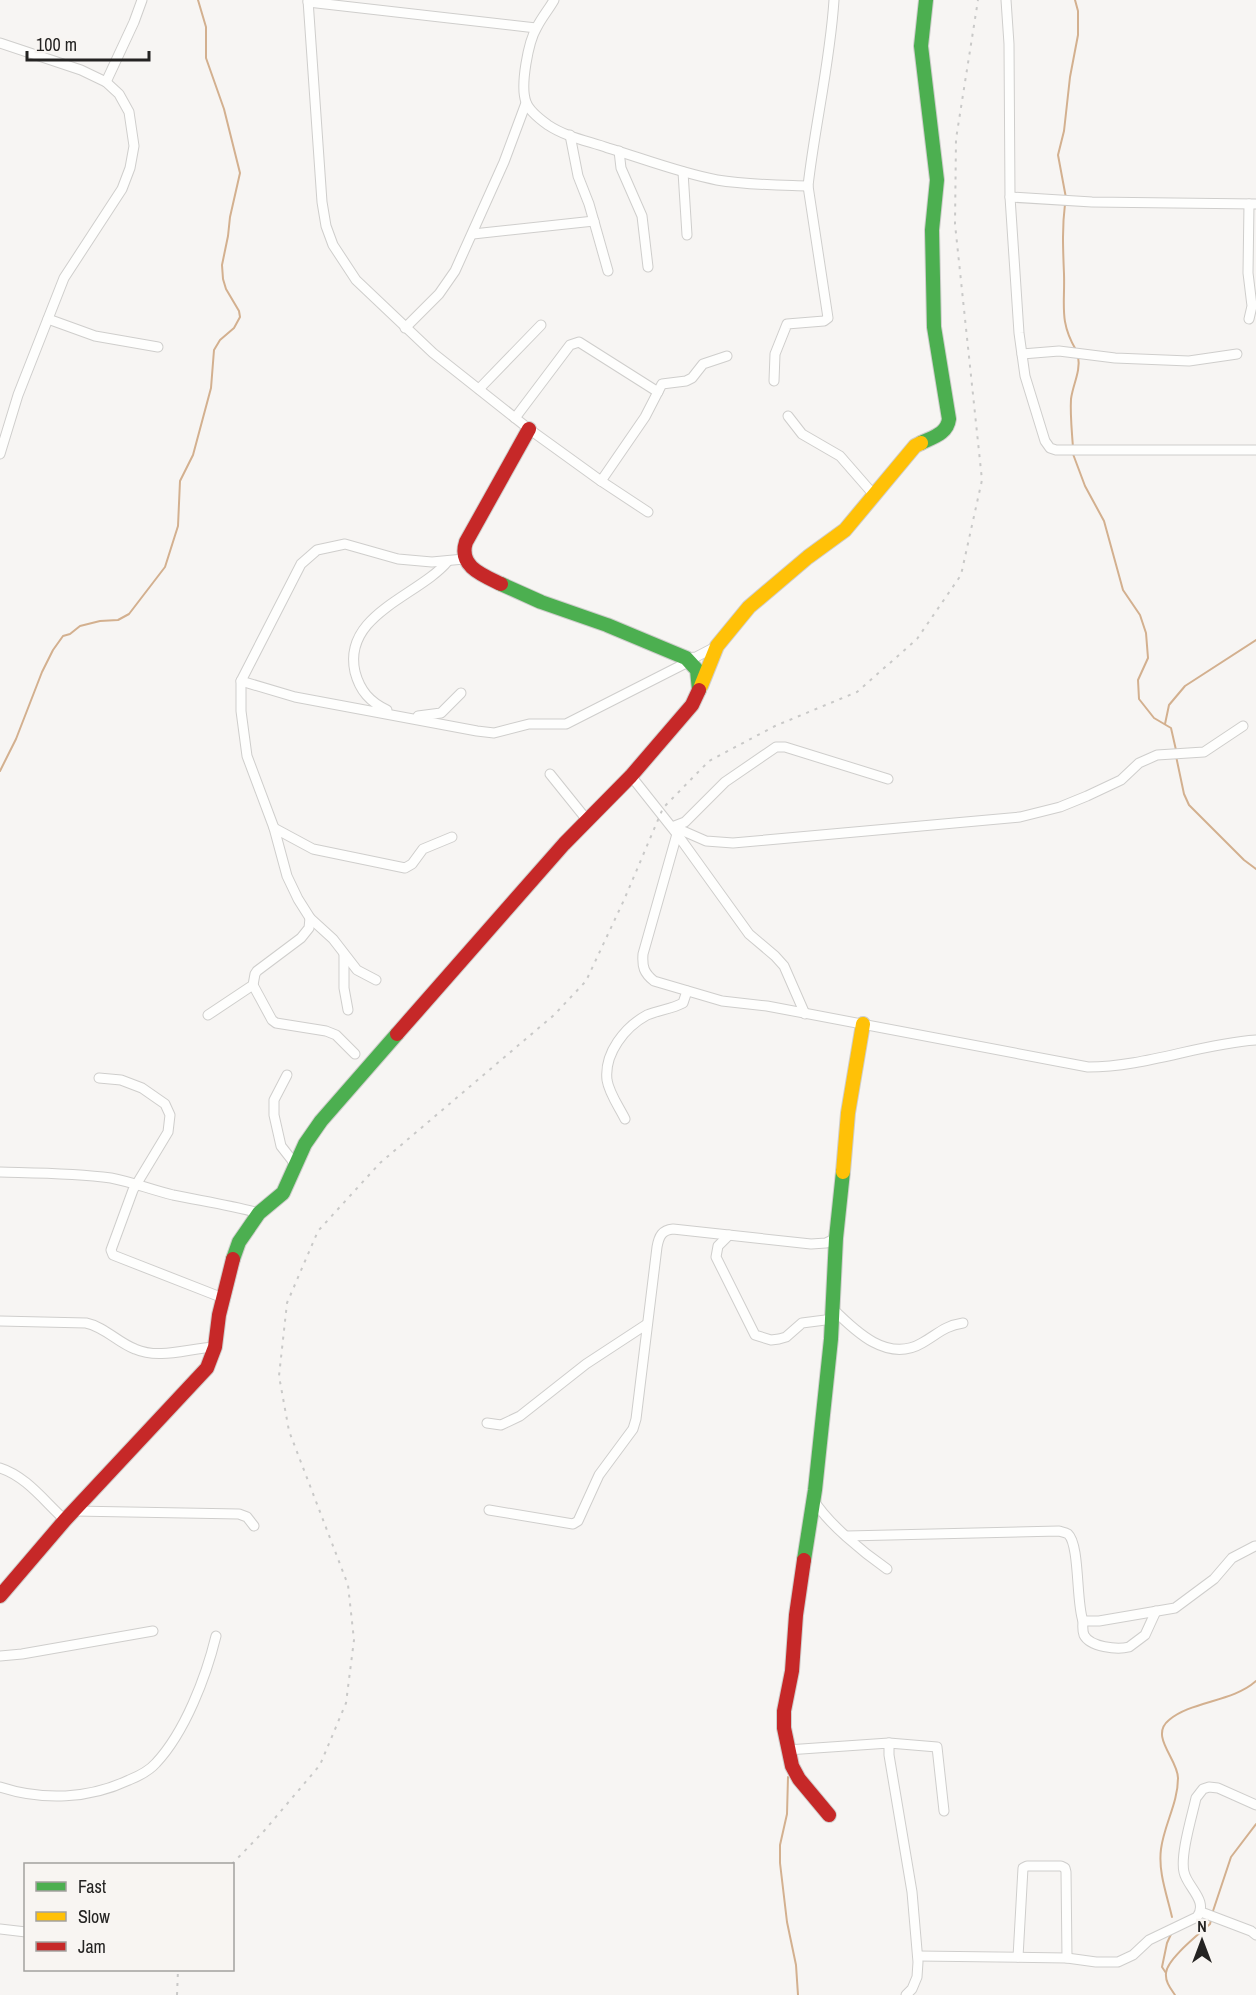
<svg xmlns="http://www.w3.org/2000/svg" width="1256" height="1995" viewBox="0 0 1256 1995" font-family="'Archivo Narrow',sans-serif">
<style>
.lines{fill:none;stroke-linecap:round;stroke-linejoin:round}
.stream{stroke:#d3b08f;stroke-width:2}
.street-casing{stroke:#cfcecc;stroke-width:11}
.fast-casing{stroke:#cfcecc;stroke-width:16}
.slow-casing{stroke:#cfcecc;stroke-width:16}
.jam-casing{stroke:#cfcecc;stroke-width:16}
.street{stroke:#fefefd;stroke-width:9}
.fast{stroke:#4caf50;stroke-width:14}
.slow{stroke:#ffc107;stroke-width:14}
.jam{stroke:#c62828;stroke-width:14}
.rail{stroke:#c9c9c8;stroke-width:2;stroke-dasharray:3 6;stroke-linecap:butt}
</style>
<rect width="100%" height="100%" fill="#f7f5f3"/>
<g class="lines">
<g class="stream">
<polyline points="1066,198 1058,155 1064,131 1070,77 1078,35 1078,11 1075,0"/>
<path d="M1065,204C1062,228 1063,249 1064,274C1065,306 1059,321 1076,350"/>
<path d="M1073,448C1072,432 1070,415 1071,399C1073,384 1081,371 1078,356"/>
<polyline points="1073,454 1085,486 1104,521 1123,590 1140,615 1146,633 1148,658 1138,680 1139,699 1154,718 1171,728 1176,750"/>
<polyline points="1165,724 1169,705 1185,686 1256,640"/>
<polyline points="1176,756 1184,794 1189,805 1244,860 1256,869"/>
<polyline points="0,771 16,739 42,672 53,650 63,636 70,634 80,626 100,621 118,620 129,614 165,567 178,526 180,481 193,455 211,388 214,350 220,340 234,328 240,317 239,311 226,289 223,279 222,265 228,236 230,217 240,173 224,109 206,58 206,27 198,0"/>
<polyline points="788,1777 787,1814 780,1845 780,1863 787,1922 796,1965 798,1995"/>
<polyline points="1212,1914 1231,1857 1256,1824"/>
<path d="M1172,1917C1167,1895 1158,1872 1161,1849C1164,1825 1178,1803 1178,1778C1178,1759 1149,1736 1169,1720C1191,1701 1233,1702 1256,1681"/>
<polyline points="1166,1973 1162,1967 1167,1943 1172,1932"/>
<path d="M1175,1995C1171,1989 1165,1982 1166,1973C1167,1959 1199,1934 1210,1924L1211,1920"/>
</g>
<g class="street-casing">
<g id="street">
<polyline points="308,0 322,202 326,226 333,245 356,280 433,353 529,429 601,481 645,417 662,384 686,381 692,378 703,364 727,356"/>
<path d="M554,0C549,9 542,17 537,27C528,42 520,86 526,102C529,111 541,120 548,125C566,137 588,141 608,148C644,159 680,173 717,180C747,185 778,185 808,186C815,124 830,63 834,0"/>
<polyline points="1006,0 1009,44 1010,197 1019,333 1025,376 1045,441 1050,448 1056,450 1256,450"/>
<polyline points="308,2 536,28"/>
<polyline points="0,43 81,70 106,82 119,94 129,112 134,146 130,168 122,189 64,278 18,395 0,454"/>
<polyline points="106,82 134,22 142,0"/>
<polyline points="570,135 578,176 589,204 608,271"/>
<polyline points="619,151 621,168 642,216 648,267"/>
<polyline points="683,172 687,235"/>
<polyline points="1010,197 1092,202 1256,204"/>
<polyline points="1249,204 1248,273 1252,306 1249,319"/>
<polyline points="473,234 594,221"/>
<polyline points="48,319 95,336 158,347"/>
<polyline points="405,328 439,294 455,271 504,162 526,103"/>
<polyline points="1022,354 1059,351 1115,358 1189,361 1237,354"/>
<polyline points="774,381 775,354 787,324 824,321 828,318 808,186"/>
<polyline points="479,389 541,325"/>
<polyline points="788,416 802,434 840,456 874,495"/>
<polyline points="515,418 570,345 579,342 658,392"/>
<polyline points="601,481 648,512"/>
<polyline points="686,658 696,657 717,646"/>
<polyline points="241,681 295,697 477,731 494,733 529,724 566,724 690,661"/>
<path d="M387,710C370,702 360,691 355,672C342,614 419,596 448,561"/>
<polyline points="418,716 441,713 461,693"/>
<polyline points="550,774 587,820"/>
<polyline points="631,776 677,834 749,934 775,956 784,966 805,1014"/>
<polyline points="672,827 685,822 725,782 776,747 785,747 888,779"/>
<polyline points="674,827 706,841 733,843 1020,817 1060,807 1087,796 1121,780 1139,763 1157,755 1204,752 1243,726"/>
<polyline points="274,828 313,849 405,868 412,864 423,849 452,837"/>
<path d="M677,834L643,954C642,967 644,973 654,981L722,1001L767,1006L1088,1067C1145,1067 1199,1044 1256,1040"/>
<polyline points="344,955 344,988 348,1010"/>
<polyline points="376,980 357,970 333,939 310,918 298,899 287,876 274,828 247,756 241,711 241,681 301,564 317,550 345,544 398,559 432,562 464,559"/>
<polyline points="253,985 272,1020 276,1023 326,1031 336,1035 355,1054"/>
<polyline points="208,1015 253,985 255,974 257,971 301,938 309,928 310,918"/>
<polyline points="287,1075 274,1100 274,1115 281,1146 295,1164"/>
<polyline points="99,1078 121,1080 142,1088 165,1104 170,1115 168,1132 133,1190 111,1250 113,1255 223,1298"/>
<path d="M625,1119C619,1107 609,1093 607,1080C604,1053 625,1027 647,1015C659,1010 672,1009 683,1003L687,991"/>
<path d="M0,1172C37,1173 74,1173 111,1178C132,1182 152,1190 173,1195C202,1201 230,1205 259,1213"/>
<polyline points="729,1235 718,1246 716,1257 755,1335 771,1340 779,1339 786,1337 802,1323 833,1319"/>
<path d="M833,1309C856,1332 888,1363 922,1343C938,1334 944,1326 963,1323"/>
<path d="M0,1321L86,1323C105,1327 117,1342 135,1349C160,1360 189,1348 215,1347"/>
<polyline points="487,1423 501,1425 520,1416 586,1364 647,1324"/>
<path d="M0,1468C26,1476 45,1502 65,1520"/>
<path d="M813,1499C827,1523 864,1553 887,1569"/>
<path d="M489,1510L573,1524L578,1521L599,1475L633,1429L636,1419L657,1247C659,1236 662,1230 673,1229L811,1244L826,1243L836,1238"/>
<polyline points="74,1511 239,1514 247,1517 254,1526"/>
<path d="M847,1536L1059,1531C1062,1532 1065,1532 1068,1534C1080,1545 1076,1603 1083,1621C1083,1625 1082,1630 1084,1635C1090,1647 1117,1650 1129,1647L1145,1635L1156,1611"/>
<polyline points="1083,1621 1099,1621 1175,1608 1214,1579 1232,1558 1255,1546"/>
<polyline points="0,1656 22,1654 153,1631"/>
<polyline points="889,1743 937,1747 944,1811"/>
<polyline points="787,1750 889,1743 889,1755 912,1892 918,1962 917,1977 912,1989 906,1995"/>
<path d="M0,1787C43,1801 89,1799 129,1780C139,1776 149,1771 156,1763C185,1732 206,1677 216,1636"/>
<polyline points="1201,1912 1251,1931 1256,1935"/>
<polyline points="0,1929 26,1932"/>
<path d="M918,1956L1067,1958L1096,1962H1118L1133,1955L1149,1940L1197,1917C1209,1901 1187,1887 1184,1872C1180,1855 1192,1816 1196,1798L1203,1789L1209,1787L1218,1788L1256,1805"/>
<polyline points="1018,1957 1023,1868 1027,1866 1061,1866 1065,1868 1066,1872 1067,1958"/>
</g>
</g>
<g class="fast-casing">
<g id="fast">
<path d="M921,443C933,437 947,434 949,419L934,327L932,230L937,180L921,46L926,0"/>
<polyline points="501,584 541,602 607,625 686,658 697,670 699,690"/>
<polyline points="233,1259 239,1242 259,1213 283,1193 305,1144 321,1121 397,1034"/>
<polyline points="804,1560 815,1490 831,1339 836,1238 843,1172"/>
</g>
</g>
<g class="slow-casing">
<g id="slow">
<polyline points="701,686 717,646 749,607 808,557 845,530 915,446 921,443"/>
<polyline points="843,1172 848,1113 863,1024"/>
</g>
</g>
<g class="jam-casing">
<g id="jam">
<path d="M501,584C482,575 458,566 466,542L529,429"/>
<polyline points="397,1034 564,844 631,776 692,705 699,690"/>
<polyline points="804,1560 796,1615 792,1671 784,1711 784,1728 792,1766 799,1779 829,1815"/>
<polyline points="0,1596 65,1520 207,1368 215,1347 219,1315 233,1259"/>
</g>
</g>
<use href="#street" class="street"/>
<use href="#fast" class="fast"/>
<use href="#slow" class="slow"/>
<use href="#jam" class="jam"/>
<g class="rail">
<polyline points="232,1864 264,1831 320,1765 346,1703 354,1640 348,1585 289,1431 279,1376 287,1303 318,1231 380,1163 554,1015 586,981 624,900 663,808 709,761 775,726 857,692 917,639 961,575 982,480 955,224 956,139 978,0"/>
<polyline points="177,1995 178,1970"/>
</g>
</g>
<rect x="24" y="1863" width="210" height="108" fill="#f8f5f2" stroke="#a3a19f" stroke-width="1.5"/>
<rect x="36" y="1882" width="30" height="9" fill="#4caf50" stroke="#a3a19f" stroke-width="1.5"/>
<text x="78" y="1893" font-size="18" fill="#242322">Fast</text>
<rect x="36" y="1912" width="30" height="9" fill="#ffc107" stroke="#a3a19f" stroke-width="1.5"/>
<text x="78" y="1923" font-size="18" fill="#242322">Slow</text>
<rect x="36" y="1942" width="30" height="9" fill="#c62828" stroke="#a3a19f" stroke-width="1.5"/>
<text x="78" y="1953" font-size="18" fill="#242322">Jam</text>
<g transform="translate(1202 1941)" stroke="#f8f5f2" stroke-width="4.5" paint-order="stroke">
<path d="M0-4.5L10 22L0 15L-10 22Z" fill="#242322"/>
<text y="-9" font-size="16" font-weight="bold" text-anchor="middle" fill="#242322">N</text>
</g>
<path d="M27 51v9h122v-9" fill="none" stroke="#242322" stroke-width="3"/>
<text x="36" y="51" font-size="18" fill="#242322" stroke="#f8f5f2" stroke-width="4.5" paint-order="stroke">100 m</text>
</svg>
